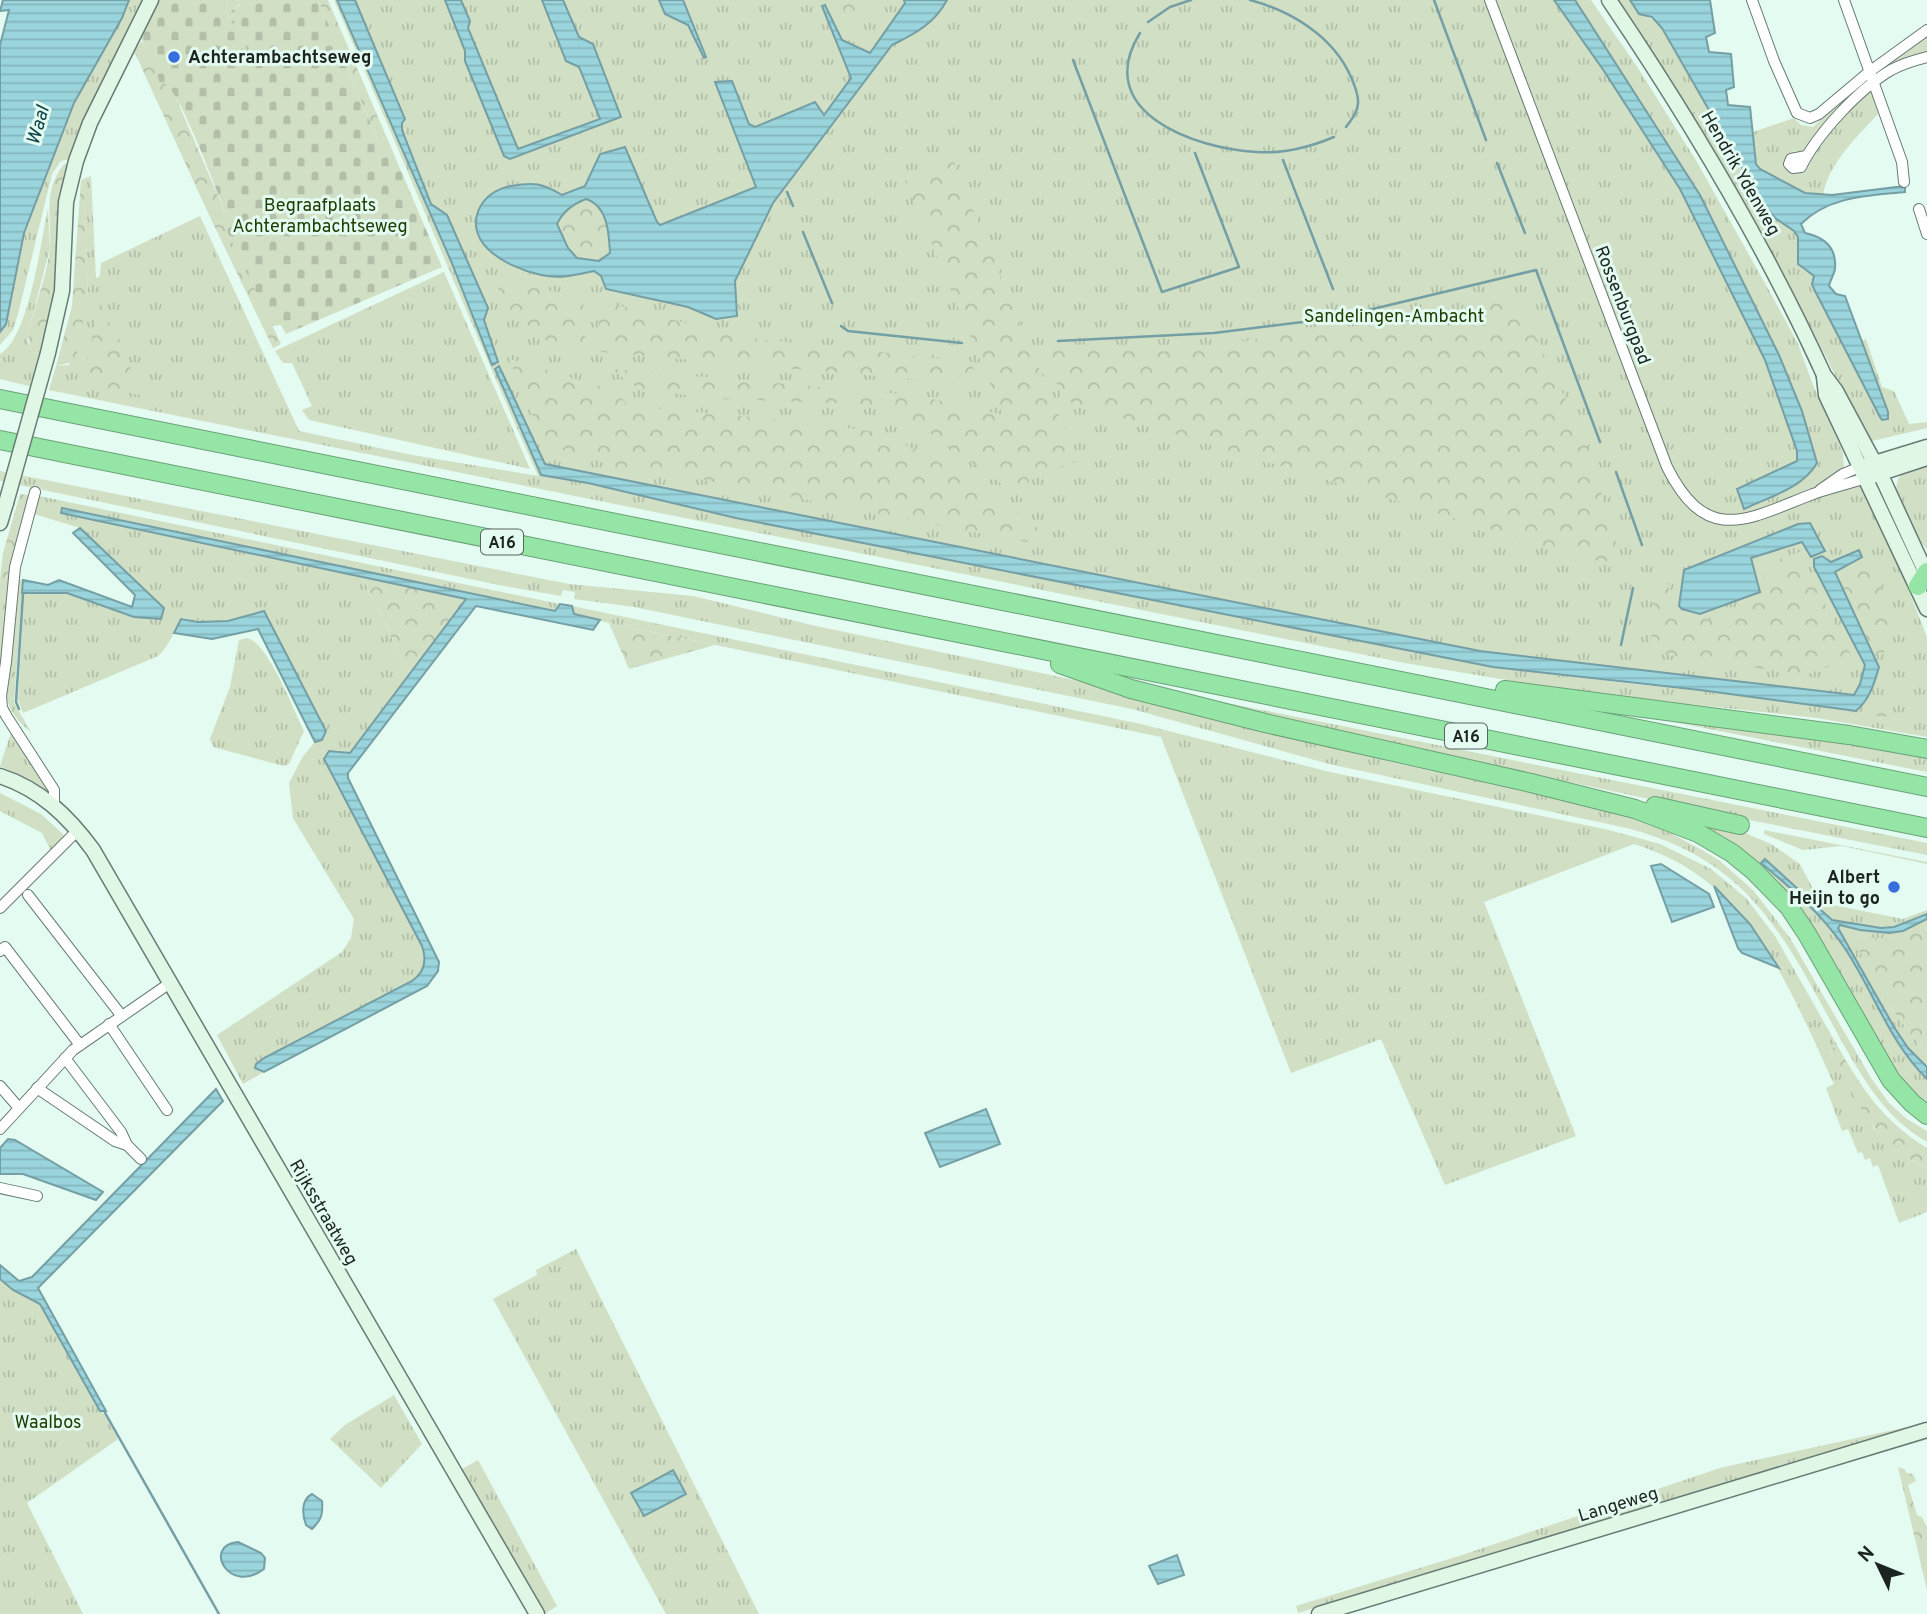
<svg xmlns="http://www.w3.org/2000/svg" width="1927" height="1614" viewBox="0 0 1927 1614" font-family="Overpass,sans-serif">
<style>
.grass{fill:url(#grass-tufts);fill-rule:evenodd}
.forest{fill:url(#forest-crowns)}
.cemetery{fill:url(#cemetery-stones)}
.water{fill:url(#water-rules);stroke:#749fa4;stroke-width:2;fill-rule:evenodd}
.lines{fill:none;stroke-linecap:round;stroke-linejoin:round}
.stream{stroke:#749fa4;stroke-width:2.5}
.street-casing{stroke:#667b73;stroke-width:12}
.secondary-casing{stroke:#667b73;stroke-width:17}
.highway-casing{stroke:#6ba177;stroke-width:20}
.street{stroke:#fff;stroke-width:10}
.secondary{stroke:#dff7e4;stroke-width:14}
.highway{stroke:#95e5a6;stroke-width:18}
.secondary-bridge-casing{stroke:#667b73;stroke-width:17;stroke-linecap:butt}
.secondary-bridge{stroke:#dff7e4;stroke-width:14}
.poi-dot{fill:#376ddd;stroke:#e3fbf1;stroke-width:2.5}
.labels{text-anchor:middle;stroke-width:6;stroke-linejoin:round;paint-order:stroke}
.shield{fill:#e3fbf1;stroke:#58645f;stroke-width:2}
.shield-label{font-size:16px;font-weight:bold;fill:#1c2421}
.poi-label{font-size:18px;font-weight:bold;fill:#1c2421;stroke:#e3fbf1;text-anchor:start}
.street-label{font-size:18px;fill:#1c2421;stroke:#e3fbf1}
.park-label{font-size:18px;fill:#213c00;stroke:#e3fbf1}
.water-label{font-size:19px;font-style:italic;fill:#0b4248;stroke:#e3fbf1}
</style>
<defs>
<pattern id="grass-tufts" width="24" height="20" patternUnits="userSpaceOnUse" patternTransform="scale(1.75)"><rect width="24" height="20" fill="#d1dfc5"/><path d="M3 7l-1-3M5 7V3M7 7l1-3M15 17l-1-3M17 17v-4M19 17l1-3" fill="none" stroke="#b3bfa9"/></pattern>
<pattern id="forest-crowns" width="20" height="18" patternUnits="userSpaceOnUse" patternTransform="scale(1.75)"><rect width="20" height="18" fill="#d1dfc5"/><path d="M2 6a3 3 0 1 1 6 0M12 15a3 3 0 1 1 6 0" fill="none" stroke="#b3bfa9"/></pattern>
<pattern id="cemetery-stones" width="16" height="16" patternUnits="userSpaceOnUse" patternTransform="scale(1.75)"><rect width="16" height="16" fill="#d1dfc5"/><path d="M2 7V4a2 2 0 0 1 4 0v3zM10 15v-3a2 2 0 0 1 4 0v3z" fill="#b3bfa9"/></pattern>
<pattern id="water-rules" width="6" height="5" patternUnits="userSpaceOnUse" patternTransform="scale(1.75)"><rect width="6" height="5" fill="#9ad4dc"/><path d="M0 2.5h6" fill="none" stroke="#84b6bc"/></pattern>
</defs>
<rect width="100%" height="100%" fill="#e3fbf1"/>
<g class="grass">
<polygon points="129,0 147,0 73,158 61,161 52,174 19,310 13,330 0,345 0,332 12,291 24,233 74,103 122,18"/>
<path d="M334,0H1591L1638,68L1697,162L1776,303L1798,344L1813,385L1843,453L1844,470L1832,476L1864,487L1890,543L1927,637V737L1817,718L1579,692L1405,663L49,390L56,366L69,365L88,291L84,191L81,180L91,176L96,278L100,276L101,263L200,216L299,431L412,455L538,476C468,318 403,158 334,0ZM1631,86L1700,195L1779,355L1802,411ZM664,502L1488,654L1851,703L1641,685L1493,667L736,518Z"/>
<path d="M1616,0H1630L1639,14L1657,21L1672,42L1775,218L1794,231L1798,237L1797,259L1802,269L1814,276V289L1889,416L1862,341L1866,339L1882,387L1894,391L1909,424L1927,422V428L1868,442C1794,288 1713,140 1616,0Z"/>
<polygon points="1927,36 1927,52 1907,58 1878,74 1877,70"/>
<path d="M1865,79L1866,82L1842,105L1803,153L1794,151L1787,157L1789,169L1795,173L1800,171L1843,117L1871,89L1879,113C1857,137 1829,162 1823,195L1798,191L1759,169L1756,164L1753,132L1794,118L1801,125L1813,127Z"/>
<path d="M48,208L50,248L28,333V342L33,352L41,353L33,387L0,379V354C29,338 41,241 48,208Z"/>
<polygon points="444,272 530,469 309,420 302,410 312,406 292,363 283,363 275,351"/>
<path d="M1927,461V549L1920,541L1897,496C1893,474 1908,466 1927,461Z"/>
<path d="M0,471L569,584L693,596L816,626L1074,680L1395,763L1577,802L1635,819L1670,833L1702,850L1720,861L1753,890L1790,938L1871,1078L1889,1103L1907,1119L1927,1131V1142C1886,1118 1865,1082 1842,1042C1785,938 1751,860 1627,828L1329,764L1132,709L634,607L574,599L575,592L563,590L561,596L504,586L0,481Z"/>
<path d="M39,496L560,604L555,611L61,513L361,575L410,675L349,753L335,750L331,774L422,946C427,960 425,972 412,981L255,1068L264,1072L243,1084L217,1035L342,952L351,938L354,919L293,818L289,783L303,756L315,742L322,740L289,661L264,611C236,620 212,626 183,618C172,631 172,643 158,656L23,713L18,700L24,594L67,593L134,617L161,619L80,528L34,514Z"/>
<path d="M18,580H23L14,703L31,732C17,721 10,712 6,695Z"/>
<path d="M572,606L1141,724L1330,772L1609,830L1660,844L1711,869L1746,898L1775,936L1837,1045L1830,1051L1874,1128L1914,1162L1927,1168V1212L1899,1223L1878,1165L1873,1167L1870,1158L1865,1160L1862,1152L1858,1153L1848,1129L1842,1131L1826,1088L1834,1084C1787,984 1750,879 1634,844L1484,902L1576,1136L1445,1185L1381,1039L1291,1073L1161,737L609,623L573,614Z"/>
<path d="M247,638C268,642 294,711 304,731L289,764L284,766L213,747L210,739L230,687L239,640Z"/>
<polygon points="1167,691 1927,843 1927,855 1744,819 1475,762"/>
<polygon points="1664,720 1796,734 1927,754 1927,772"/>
<polygon points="12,729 52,792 48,793 32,781 0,766"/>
<polygon points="0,793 41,814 63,834 64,837 51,851 42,833 0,811"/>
<polygon points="1665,810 1728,826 1771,844 1800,864 1814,891 1828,904 1903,919 1927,910 1927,930 1925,926 1887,939 1853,937 1890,1007 1927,1054 1927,1113 1908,1097 1793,910"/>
<polygon points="1764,830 1927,862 1927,864 1842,846 1803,850 1764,834"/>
<polygon points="576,1249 759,1614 666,1614 493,1299 537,1275 536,1270"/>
<polygon points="0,1273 40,1303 100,1411 106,1416 118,1439 27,1503 83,1614 0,1614"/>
<polygon points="394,1395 422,1444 381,1488 330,1439 345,1425"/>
<polygon points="1907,1427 1905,1432 1758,1472 1298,1613 1296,1606 1459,1556 1720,1468"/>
<polygon points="478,1460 557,1606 546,1613 462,1469"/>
</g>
<g class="forest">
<polygon points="227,0 238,0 240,4 231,11 251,58 246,60 226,11 228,3"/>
<polygon points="318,0 328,0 387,138 378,141"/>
<polygon points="840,0 884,0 847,17"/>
<polygon points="142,41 165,83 173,91 225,212 220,215 281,344 273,348 209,215 134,51"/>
<polygon points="953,162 1078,461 1028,478 1037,509 909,418 865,404 718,399 639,389 611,369 914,395 1003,415 905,180"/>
<path d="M71,163L63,183L59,215L54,292L41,353L33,352L30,346L28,333C35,305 47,276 50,248C52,216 42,192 64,164Z"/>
<polygon points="81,180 84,191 88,291 76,361 56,366 72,306"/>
<path d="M586,199C608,206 609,233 610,253L599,261L577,258L568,248L557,224C563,211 573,205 586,199Z"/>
<polygon points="501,277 583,299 586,348 580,351 530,335 504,302 495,281"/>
<polygon points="1516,297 1586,441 1622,562 1592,560 1062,400 1047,353 1050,348 1158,352 1423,317"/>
<polygon points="598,300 712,330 759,339 971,362 981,385 600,352"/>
<polygon points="100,304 144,396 82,382"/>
<polygon points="510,359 615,391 629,406 805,422 882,433 963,475 1038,528 1047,546 677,475 620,471 605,463 547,445 520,391"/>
<polygon points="20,494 32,496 13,561 0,704 0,579 3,553"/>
<polygon points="1799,552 1852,658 1805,675 1647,652 1655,624 1651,582 1668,583 1673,611 1712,620 1745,612 1766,595 1763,565"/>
<polygon points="1864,552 1896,622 1884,652 1875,656 1835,572 1862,557 1861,553"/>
<polygon points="361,575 467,599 410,675"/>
<polygon points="609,623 715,645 629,669"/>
<path d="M1883,696L1895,714L1893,716C1880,717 1872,718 1866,706L1876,698Z"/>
<polygon points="1925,925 1927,930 1927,1054 1890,1007 1852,937 1887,939"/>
<path d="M1837,1045C1862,1089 1883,1121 1927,1148V1168C1874,1144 1854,1098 1830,1050Z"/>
<polygon points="1898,1467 1904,1469 1907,1473 1913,1474 1916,1481 1908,1485 1917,1515 1922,1517 1927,1527 1927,1590"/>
</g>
<path class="cemetery" d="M159,0H227L228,3L226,11L247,60L250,57L231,11L240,5L238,0H318L378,141L387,138L442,267L286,334L281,325L272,326L219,214L225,211C215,187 182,96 165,83H160L140,35Z"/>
<g class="water">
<polygon points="3,0 129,0 122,18 74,103 24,233 6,324 0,332 0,45 9,10 0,11"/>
<polygon points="337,0 355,0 405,119 402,123 402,130 431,204 447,215 488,308 484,320 498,362 492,365 451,261"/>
<polygon points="445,0 461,0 470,21 468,28 518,149 600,119 579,67 566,61 542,0 563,0 579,37 593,44 621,117 510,159 504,156 465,61 465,51"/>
<polygon points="659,0 683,0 706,57 704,58 688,25 665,14"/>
<path d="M904,0H947C935,23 915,34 892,45L773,203L735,281L737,316L716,319L688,307L606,289L601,276L594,271C576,275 560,279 541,275C523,271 501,262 488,249C463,225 480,191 511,186C534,182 542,183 562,195L585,186L600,154L625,147L657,222L660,225L756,187L715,82L732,81L749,124L755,127L815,102L824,115L851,78L822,6L825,5L842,40L870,53L905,3ZM586,199C608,206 609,234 610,253L599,261L577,258L568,248L557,224C563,211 573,204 586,199Z"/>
<path d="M1554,0H1575L1700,195L1779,355L1802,411L1817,463C1803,488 1769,497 1744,509L1737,489L1797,461V451L1765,360L1680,189L1604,71Z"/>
<path d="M1630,0H1710L1715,33L1706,37L1709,52L1731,54L1734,87L1726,90L1728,105L1750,107L1756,164L1760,169L1805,193L1832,195L1905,186V192C1867,196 1829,196 1801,224L1805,233C1824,237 1837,247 1835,269C1834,275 1830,280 1829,286L1836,294L1845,296L1888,412V419L1882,420L1880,417L1814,289L1812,284L1814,276L1798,264V237L1794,231L1775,218L1761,201L1662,28L1652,17L1639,14Z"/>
<path d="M499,366L545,464L1480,651L1854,695L1860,684L1865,665L1814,567V559L1822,556L1831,562L1859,550L1862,557L1835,572L1879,667C1874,684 1870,699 1856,711L1700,690L1493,667L736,518L588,483L541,475L495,369Z"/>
<path d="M62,508L555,611L560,604L572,606L574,614L600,620L593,630L476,606L348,773V778L439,962L438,971L427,986L264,1072L255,1068L256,1064L264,1058L412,981C425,972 427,960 422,946L324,759L329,751L350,753L466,599L61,513Z"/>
<polygon points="1810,523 1825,551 1811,557 1802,542 1751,558 1760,592 1700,614 1682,609 1679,606 1684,570 1798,524"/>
<polygon points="80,528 164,608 161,619 134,617 67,593 22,593 23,580 48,585 59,580 132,607 135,595 73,533"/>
<polygon points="264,611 326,731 322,740 315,742 258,629 212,639 174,633 181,619 198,622 228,621"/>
<path d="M1765,859L1832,920L1881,928L1894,927L1927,914V919L1903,931L1889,933L1860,930L1840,925L1838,928L1894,1027L1908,1048L1927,1067V1079C1889,1042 1873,990 1844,947C1822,914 1791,888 1761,863Z"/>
<polygon points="1661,864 1709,894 1714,907 1672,922 1651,866"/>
<polygon points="1714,886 1750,924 1779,968 1742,953 1738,948"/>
<polygon points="216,1089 223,1101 38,1288 106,1411 100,1411 40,1304 13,1290 0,1279 0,1265 19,1281 32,1277"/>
<polygon points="986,1109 1000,1144 940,1167 925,1133"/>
<polygon points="8,1139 15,1140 103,1192 96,1200 23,1174 0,1174 0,1148"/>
<polygon points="673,1470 686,1494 644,1516 631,1493"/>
<path d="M312,1494L322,1501C323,1514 322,1519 312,1529L306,1525C302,1514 301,1500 312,1494Z"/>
<path d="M238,1542L261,1553L265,1558L264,1569C229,1596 202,1545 238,1542Z"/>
<polygon points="1177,1555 1184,1575 1158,1584 1149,1566"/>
</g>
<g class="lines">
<g class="stream">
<path d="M1250,0C1291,11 1333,36 1351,77C1354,84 1359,95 1358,103C1358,112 1351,120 1346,127"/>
<polyline points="1434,0 1486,140"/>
<polyline points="1148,22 1170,7 1191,0"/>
<path d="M1140,33C1091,112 1195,149 1257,152C1283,154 1310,147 1334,137"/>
<polyline points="1073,60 1162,292 1239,267 1195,153"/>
<polyline points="1283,160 1333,289"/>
<polyline points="1497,163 1525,233"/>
<polyline points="787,192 793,206"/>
<polyline points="803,232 832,303"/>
<polyline points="841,326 848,331 962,343"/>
<polyline points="1058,341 1214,333 1335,318 1536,270 1600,442"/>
<polyline points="1616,472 1642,545"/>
<polyline points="1621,645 1633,588"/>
<polyline points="19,709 16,702 23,594"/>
<polyline points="104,1411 219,1614"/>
</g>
<g class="street-casing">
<g id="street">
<path d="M1490,0L1667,467C1707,547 1748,519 1813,494C1830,488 1848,484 1865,478"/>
<polyline points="1752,0 1774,61 1797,113 1810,118 1819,114 1869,72 1927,30"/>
<polyline points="1844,0 1902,162 1904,182"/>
<path d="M1806,156L1791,159L1789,164L1793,168L1801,167C1817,134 1859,89 1891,70C1902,64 1915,60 1927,57"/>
<polyline points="1919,209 1927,234"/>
<polyline points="1820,490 1843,474 1860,467"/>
<polyline points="35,492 15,567 6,662 1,696 2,708 7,717 54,790 54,805"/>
<polyline points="28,895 121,1015"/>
<polyline points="0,908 78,830"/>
<polyline points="0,951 5,947 80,1045"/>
<polyline points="109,1024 167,1110"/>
<polyline points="65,1058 121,1132 127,1145 141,1159"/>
<polyline points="0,1086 19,1108"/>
<polyline points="37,1088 115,1141 127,1145"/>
<polyline points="0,1129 73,1050 170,983"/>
<polyline points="0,1188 37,1196"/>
</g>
</g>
<g class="secondary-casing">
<g id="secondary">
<path d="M1609,0C1690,120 1764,243 1824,375L1836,391L1880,473L1927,575"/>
<polyline points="48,353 62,291 66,202 76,161 90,123 151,0"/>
<polyline points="1824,377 1826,395 1927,609"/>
<polyline points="1865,466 1927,447"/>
<polyline points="1872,476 1927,458"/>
<polyline points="0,523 6,503"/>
<path d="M0,776C40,789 68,816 93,850L537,1614"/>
<polyline points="1319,1614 1927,1430"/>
</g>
</g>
<g class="highway-casing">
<g id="highway">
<polyline points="0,399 1927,787"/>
<polyline points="0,440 1927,828"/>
<polyline points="1918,586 1927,572"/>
<polyline points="1060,664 1131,689 1265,723 1531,783 1635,809 1698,833 1732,853 1754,871 1789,907 1807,934 1891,1080 1912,1103 1927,1115"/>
<polyline points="1505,690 1849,735 1927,749"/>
<polyline points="1655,806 1740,825"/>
</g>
</g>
<use href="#street" class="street"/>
<use href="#secondary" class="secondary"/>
<use href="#highway" class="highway"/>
<g class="secondary-bridge-casing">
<polyline id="secondary-bridge" points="6,503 48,353"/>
</g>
<use href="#secondary-bridge" class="secondary-bridge"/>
</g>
<g class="poi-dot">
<circle cx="174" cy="57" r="7"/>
<circle cx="1894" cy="887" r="7"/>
</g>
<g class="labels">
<g class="shield">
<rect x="481" y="529.5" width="42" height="25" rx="5"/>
<rect x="1445" y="723.5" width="42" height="25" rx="5"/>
</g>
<g class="shield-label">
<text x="502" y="548">A16</text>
<text x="1466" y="742">A16</text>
</g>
<g class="poi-label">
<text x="188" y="63">Achterambachtseweg</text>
<text x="1880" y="883" text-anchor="end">Albert<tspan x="1880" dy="21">Heijn to go</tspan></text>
</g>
<g class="street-label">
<text transform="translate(1741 173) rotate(60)" y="6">Hendrik Ydenweg</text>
<text transform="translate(1623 305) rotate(69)" y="6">Rossenburgpad</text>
<text transform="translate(324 1212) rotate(60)" y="6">Rijksstraatweg</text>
<text transform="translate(1618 1504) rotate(-17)" y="6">Langeweg</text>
</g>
<g class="park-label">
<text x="320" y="211">Begraafplaats<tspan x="320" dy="21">Achterambachtseweg</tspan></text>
<text x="1394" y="322">Sandelingen-Ambacht</text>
<text x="48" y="1428">Waalbos</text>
</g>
<g class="water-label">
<text transform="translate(37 125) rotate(-74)" y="7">Waal</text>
</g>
</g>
<g transform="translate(1878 1565) rotate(313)" stroke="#e3fbf1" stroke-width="5" paint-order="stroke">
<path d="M0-5L12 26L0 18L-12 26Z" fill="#1c2421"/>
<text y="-10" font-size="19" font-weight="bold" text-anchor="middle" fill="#1c2421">N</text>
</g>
</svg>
